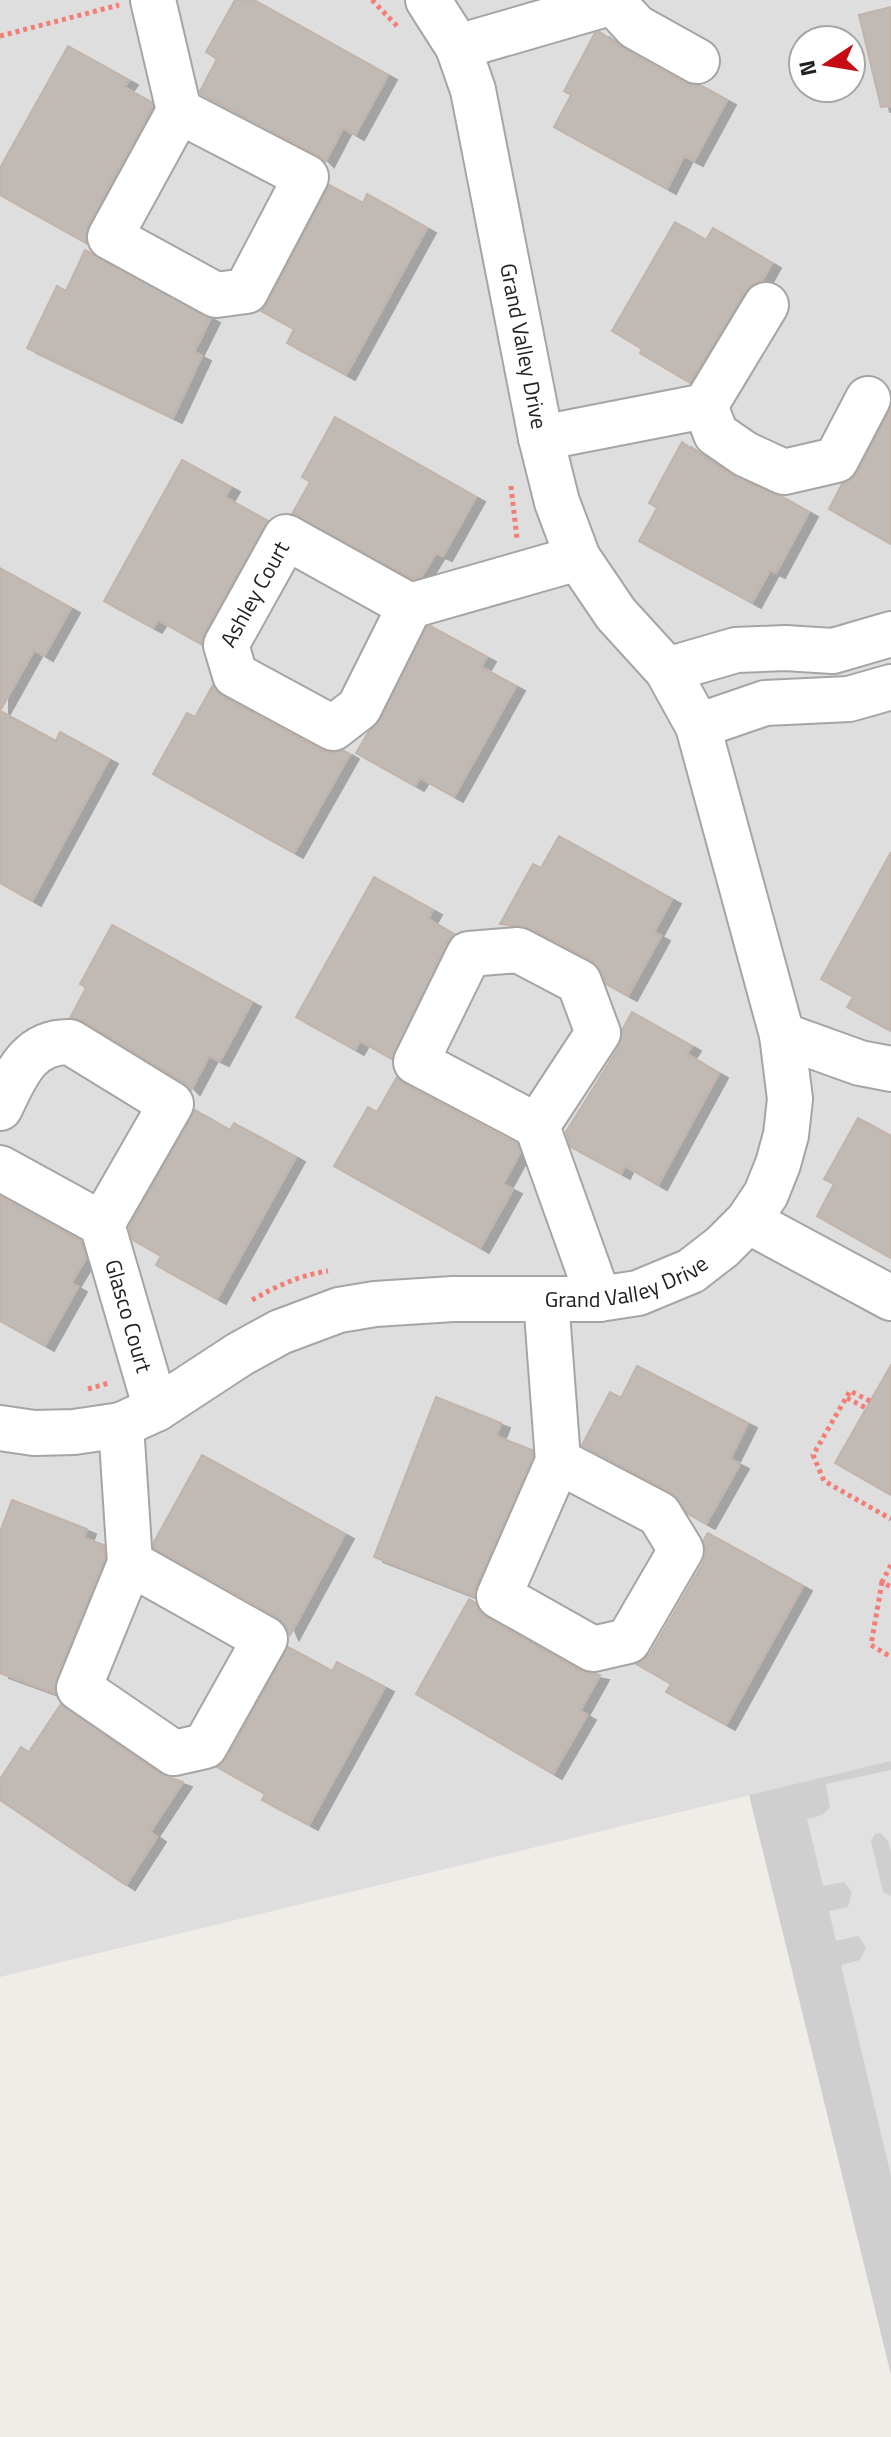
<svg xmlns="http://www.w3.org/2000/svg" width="891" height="2437" viewBox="0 0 891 2437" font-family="'Titillium Web',sans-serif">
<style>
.residential{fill:#dfdede;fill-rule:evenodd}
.religious{fill:#cfcfcf}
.parking{fill:#e1e1e1}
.building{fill:#c1b9b4;stroke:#c2b4ab;stroke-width:2;filter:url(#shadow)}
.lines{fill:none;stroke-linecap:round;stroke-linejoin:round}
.minor-casing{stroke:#a5a5a5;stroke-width:48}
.path{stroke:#f37e76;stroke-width:5;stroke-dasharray:4 4;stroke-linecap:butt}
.minor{stroke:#fff;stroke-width:44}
.labels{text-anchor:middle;stroke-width:8;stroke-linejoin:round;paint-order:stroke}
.street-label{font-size:22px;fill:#212121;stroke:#fff}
</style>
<defs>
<filter id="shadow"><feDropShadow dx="9" dy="5" stdDeviation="0" flood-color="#0004"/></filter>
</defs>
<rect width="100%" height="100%" fill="#f0ede8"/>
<path class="residential" d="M0,0H891V1761L0,1977ZM803,40H851V88H803Z"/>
<polygon class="religious" points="891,1761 891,2375 749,1795"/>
<polygon class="parking" points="891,1770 891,1852 888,1841 881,1833 875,1834 871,1841 883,1892 891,1896 891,2176 841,1965 860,1960 866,1947 858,1936 836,1941 829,1911 848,1907 852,1892 844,1882 823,1886 807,1819 822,1815 830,1808 826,1784"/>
<g class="building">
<polygon points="235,0 254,0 388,75 355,135 343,128 325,162 318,155 201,94 200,91 217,59 206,52"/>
<polygon points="891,7 891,106 881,107 859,15"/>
<polygon points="600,32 624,49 685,83 700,85 727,100 694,161 684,156 667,189 554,127 571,95 564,91 595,33"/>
<polygon points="68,46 129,80 124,87 151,102 152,107 88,225 86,243 0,195 0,168"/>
<polygon points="329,185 363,203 367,194 427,228 346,375 287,343 294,329 261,311 268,303"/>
<polygon points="675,222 706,240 713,228 772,263 762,281 753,284 745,292 690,383 640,353 642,349 612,331"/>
<polygon points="85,250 211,318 194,352 202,356 173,418 27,348 57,286 66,291"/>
<polygon points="891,407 891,544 829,509 842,484 852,479 858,472"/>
<polygon points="335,417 476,497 443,556 436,553 422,576 413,579 292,514 310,482 302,477"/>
<polygon points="682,442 734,477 779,495 809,512 776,573 770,570 752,603 639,541 657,508 649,503"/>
<polygon points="182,460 231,487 225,497 268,521 204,633 201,644 158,620 153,628 104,601"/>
<polygon points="0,568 71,608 44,656 34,650 0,711 56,741 60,732 109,759 32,901 0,883"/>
<polygon points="430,626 487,657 481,667 516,686 454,797 420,778 415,786 356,753 368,733 381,719 427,627"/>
<polygon points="213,685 223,697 321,750 334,753 343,750 350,754 294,853 153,774 187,713 195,717"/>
<polygon points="559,836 672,899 654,932 661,936 628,996 606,984 602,972 591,960 530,928 500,924 533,864 541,868"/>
<polygon points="891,852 891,1031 847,1007 853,997 821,979"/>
<polygon points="374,877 433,910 428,919 454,934 447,943 392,1059 360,1041 355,1050 296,1017"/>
<polygon points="112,925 252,1002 220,1061 209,1056 191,1090 184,1083 83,1021 70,1018 86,988 80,984"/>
<polygon points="632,1012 692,1046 687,1054 719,1073 658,1185 625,1166 621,1174 571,1147 566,1132 619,1047 622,1030"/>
<polygon points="397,1077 404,1084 517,1144 520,1153 503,1184 513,1189 480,1248 334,1166 368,1107 377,1112"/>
<polygon points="195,1110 230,1130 234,1123 296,1157 217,1299 156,1265 161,1256 133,1240 129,1227"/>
<polygon points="858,1118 891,1136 891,1258 817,1216 834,1184 824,1179"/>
<polygon points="0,1197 81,1241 86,1258 71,1283 78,1287 45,1346 0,1321"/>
<polygon points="891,1365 891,1495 835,1463"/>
<polygon points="637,1366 748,1423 730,1459 740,1464 706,1524 688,1514 671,1492 582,1445 610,1392 621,1398"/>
<polygon points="436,1397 501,1423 496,1436 532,1450 533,1457 476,1586 474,1596 374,1557"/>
<polygon points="202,1455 345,1534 290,1635 286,1626 277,1617 154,1548 154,1542"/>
<polygon points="12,1500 87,1529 84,1538 104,1545 105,1559 56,1679 55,1693 0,1673 0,1532"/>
<polygon points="708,1533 803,1586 726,1725 666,1692 671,1684 636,1664 650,1654 703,1563 706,1551 703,1541"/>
<polygon points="469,1599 476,1603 478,1610 487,1618 581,1671 600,1675 580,1711 587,1715 553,1774 416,1694"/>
<polygon points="288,1647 332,1671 337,1662 385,1687 309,1825 262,1800 265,1794 217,1767 227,1758"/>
<polygon points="61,1704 160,1774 183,1782 150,1832 157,1837 126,1885 0,1800 0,1779 21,1747 29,1752"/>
</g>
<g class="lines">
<g class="minor-casing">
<g id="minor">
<polyline points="153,0 179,111 110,237 216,295 246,291 306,177 179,111"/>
<polyline points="458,47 613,2 636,27 697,61"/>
<polyline points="705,406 716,434 745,454 784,472 836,460 868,399"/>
<polyline points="541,438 705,406 766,305"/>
<path id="s1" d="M410,606L359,708L333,728L235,675L226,645L286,537L410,606L578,558"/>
<polyline points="667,670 736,650 785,648 833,651 891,634"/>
<polyline points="698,726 765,703 849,699 891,687"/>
<polyline points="782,1035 860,1063 891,1069"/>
<path d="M0,1108C16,1075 28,1041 70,1042L171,1104L102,1224"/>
<polyline points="537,1126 598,1033 579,982 518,950 469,954 416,1062 537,1126 599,1299"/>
<path id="s2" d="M0,1168L102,1224L156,1409"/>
<polyline points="748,1221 891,1298"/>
<polyline points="546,1299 558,1461 499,1596 593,1649 628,1641 681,1550 659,1514 558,1461"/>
<polyline points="121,1425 130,1563 79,1688 174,1753 205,1746 265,1639 130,1563"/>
<path id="s3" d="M0,1428L34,1433L74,1432L121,1425L156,1409L240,1354L280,1332L339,1310L375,1304L453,1299H599L638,1293L691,1271L722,1247L748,1221L766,1194L778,1164L786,1135L790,1099L782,1035L698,726L667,670L616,614L578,558L557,502L541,438L473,90L458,47L428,0"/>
</g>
</g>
<g class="path">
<polyline points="372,0 397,26"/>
<polyline points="0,36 119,5"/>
<polyline points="511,486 517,539"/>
<path d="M252,1300C277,1286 300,1275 328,1271"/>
<polyline points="88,1389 109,1383"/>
<polyline points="847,1398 866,1408"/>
<polyline points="870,1401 850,1391 813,1455 824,1481 891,1519"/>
<polyline points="891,1565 882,1582 891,1587"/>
<polyline points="882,1582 871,1645 891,1657"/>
</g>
<use href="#minor" class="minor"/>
</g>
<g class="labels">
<g class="street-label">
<text transform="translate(524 346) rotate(79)" y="8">Grand Valley Drive</text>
<text dy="8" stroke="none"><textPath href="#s1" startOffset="348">Ashley Court</textPath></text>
<text dy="8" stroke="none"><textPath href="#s3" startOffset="660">Grand Valley Drive</textPath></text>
<text dy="8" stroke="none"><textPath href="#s2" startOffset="212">Glasco Court</textPath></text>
</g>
</g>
<g transform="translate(827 64) rotate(258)"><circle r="38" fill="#ffffff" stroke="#a6a6a6" stroke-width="2"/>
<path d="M0-6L14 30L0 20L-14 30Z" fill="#c60b12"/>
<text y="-12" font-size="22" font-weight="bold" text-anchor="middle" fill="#212121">N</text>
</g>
</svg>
